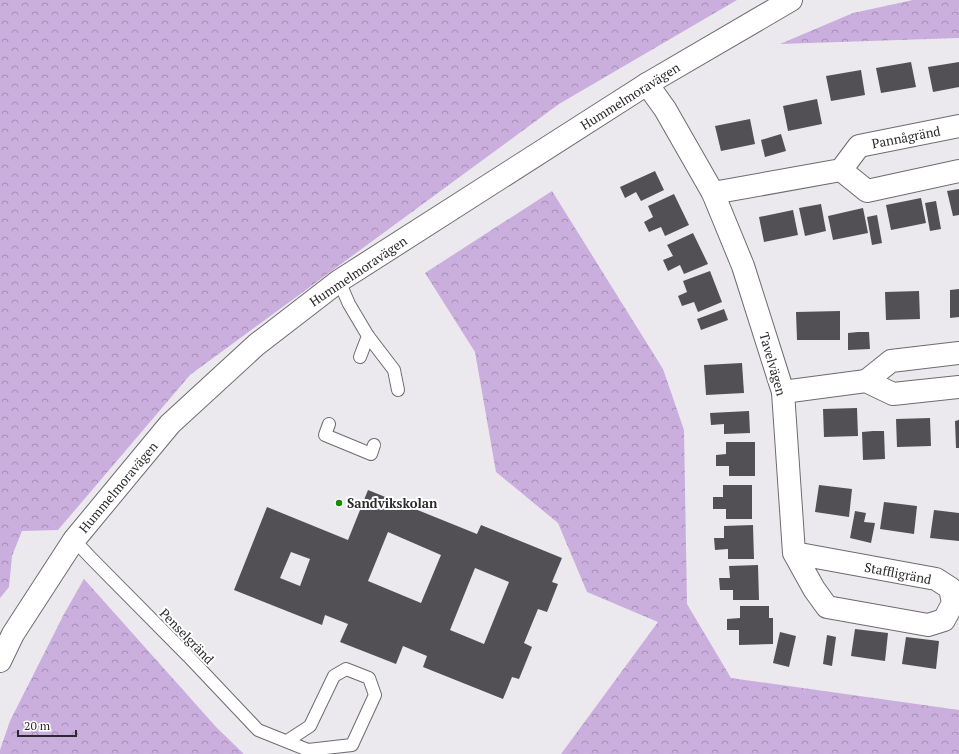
<svg xmlns="http://www.w3.org/2000/svg" width="959" height="754" viewBox="0 0 959 754" font-family="'PT Serif',serif">
<style>
.forest{fill:url(#forest-crowns)}
.building{fill:#525054;fill-rule:evenodd}
.lines{fill:none;stroke-linecap:round;stroke-linejoin:round}
.lane-casing{stroke:#6e6b6f;stroke-width:14}
.street-casing{stroke:#6e6b6f;stroke-width:24}
.secondary-casing{stroke:#6e6b6f;stroke-width:24}
.lane{stroke:#fff;stroke-width:12}
.street{stroke:#fff;stroke-width:22}
.secondary{stroke:#fff;stroke-width:22}
.poi-dot{fill:#1b8903;stroke:#fff;stroke-width:1.5}
.labels{text-anchor:middle;stroke-width:4;stroke-linejoin:round;paint-order:stroke}
.street-label{font-size:13px;fill:#2b2a2c;stroke:#fff}
.poi-label{font-size:13px;font-weight:bold;fill:#2b2a2c;stroke:#fff;text-anchor:start}
</style>
<defs>
<pattern id="forest-crowns" width="20" height="18" patternUnits="userSpaceOnUse"><rect width="20" height="18" fill="#caaede"/><path d="M2 6a3 3 0 1 1 6 0M12 15a3 3 0 1 1 6 0" fill="none" stroke="#a48eb4"/></pattern>
</defs>
<rect width="100%" height="100%" fill="#ece9ee"/>
<g class="forest">
<polygon points="0,0 737,0 559,104 190,375 58,530 22,531 12,556 9,587 0,598"/>
<polygon points="913,0 959,0 959,38 780,44 853,13"/>
<polygon points="552,191 663,369 684,430 687,604 731,678 959,710 959,754 561,754 658,622 587,592 558,523 496,472 475,352 425,273"/>
<polygon points="84,579 217,728 244,754 0,754 0,750 10,721 64,614"/>
</g>
<g class="building">
<polygon points="911,62 916,87 881,93 876,68"/>
<polygon points="959,62 959,87 933,92 928,67"/>
<polygon points="861,70 865,95 831,101 826,76"/>
<polygon points="817,99 822,124 788,131 783,106"/>
<polygon points="750,119 755,144 721,151 715,126"/>
<polygon points="781,134 786,151 765,157 761,140"/>
<polygon points="655,171 664,190 641,201 636,192 625,198 620,187"/>
<polygon points="959,189 959,215 953,216 947,191"/>
<polygon points="674,194 689,225 665,236 661,227 649,232 644,222 653,217 648,206"/>
<polygon points="921,198 926,223 891,230 886,205"/>
<polygon points="936,201 941,229 930,231 925,203"/>
<polygon points="821,204 826,231 805,236 799,208"/>
<polygon points="863,208 868,233 833,240 828,216"/>
<polygon points="793,210 798,235 764,242 759,217"/>
<polygon points="877,215 882,243 872,245 867,217"/>
<polygon points="693,233 708,264 684,274 680,265 668,271 663,260 673,256 667,245"/>
<polygon points="710,271 722,302 698,312 694,302 682,306 678,296 687,292 683,281"/>
<polygon points="959,289 959,317 950,318 950,290"/>
<polygon points="919,291 920,319 886,320 885,292"/>
<polygon points="724,309 728,320 701,330 697,319"/>
<polygon points="840,311 840,340 797,340 796,312"/>
<polygon points="858,332 869,332 870,349 848,350 848,333"/>
<polygon points="742,363 744,393 706,395 704,365"/>
<polygon points="857,408 858,436 824,437 823,409"/>
<polygon points="749,411 750,433 724,434 724,424 711,425 710,413"/>
<polygon points="930,418 931,446 897,447 896,419"/>
<polygon points="959,420 959,448 956,448 955,421"/>
<polygon points="873,431 884,431 885,459 863,460 862,432"/>
<polygon points="726,442 755,442 755,476 729,476 729,466 716,466 716,455 726,454"/>
<polygon points="723,485 752,485 752,519 726,519 726,509 713,509 713,497 723,497"/>
<polygon points="819,485 852,489 849,517 815,512"/>
<path d="M368,490L477,534L481,525L562,558L552,582L558,584L547,612L538,609L524,643L532,647L519,679L512,677L503,699L423,667L427,656L403,646L396,664L340,642L348,624L325,615L322,625L234,590L267,507L348,540ZM388,532L441,555L421,603L368,581ZM291,552L310,559L300,586L280,578ZM475,568L509,582L484,644L450,630Z"/>
<polygon points="884,502 917,506 914,534 880,529"/>
<polygon points="934,510 959,513 959,541 930,538"/>
<polygon points="855,511 866,513 864,522 875,523 871,543 850,538"/>
<polygon points="753,525 754,559 728,559 728,549 715,550 714,538 724,538 724,526"/>
<polygon points="758,565 759,600 733,600 733,590 720,590 719,578 730,578 729,566"/>
<polygon points="740,606 769,606 769,618 773,618 773,644 739,645 739,630 727,630 727,619 740,618"/>
<polygon points="855,629 888,633 885,661 851,656"/>
<polygon points="780,632 796,636 789,667 773,663"/>
<polygon points="827,635 836,637 832,666 823,664"/>
<polygon points="906,637 939,641 936,669 902,664"/>
</g>
<g class="lines">
<g class="lane-casing">
<g id="lane">
<polyline points="339,281 349,304 368,336 360,357"/>
<polyline points="368,336 394,370 398,390"/>
<polyline points="329,424 325,435 371,454 374,445"/>
<polyline points="74,540 92,559 188,656 258,730 308,750 352,745 375,695 369,678 346,669 334,676 310,726 287,741"/>
</g>
</g>
<g class="street-casing">
<g id="street">
<polyline points="647,84 665,109 713,193 743,266 783,392 794,553 814,589 827,607 928,625 944,620 953,603 950,588 936,579 794,553"/>
<polyline points="841,170 867,191 959,171"/>
<polyline points="713,193 841,170 859,146 959,126"/>
<polyline points="866,381 891,361 959,353"/>
<polyline points="783,392 866,381 893,394 959,387"/>
</g>
</g>
<g class="secondary-casing">
<polyline id="secondary" points="0,661 13,634 74,540 170,424 256,345 339,281 647,84 791,0"/>
</g>
<use href="#lane" class="lane"/>
<use href="#street" class="street"/>
<use href="#secondary" class="secondary"/>
</g>
<circle class="poi-dot" cx="339" cy="503" r="4"/>
<g class="labels">
<g class="street-label">
<text transform="translate(630 96) rotate(-32)" y="5">Hummelmoravägen</text>
<text transform="translate(906 137) rotate(-11)" y="5">Pannågränd</text>
<text transform="translate(358 271) rotate(-34)" y="5">Hummelmoravägen</text>
<text transform="translate(773 364) rotate(74)" y="5">Tavelvägen</text>
<text transform="translate(118 487) rotate(-50)" y="5">Hummelmoravägen</text>
<text transform="translate(898 573) rotate(11)" y="5">Staffligränd</text>
<text transform="translate(187 636) rotate(46)" y="5">Penselgränd</text>
</g>
<g class="poi-label">
<text x="347" y="508">Sandvikskolan</text>
</g>
</g>
<path d="M18 730v6h58v-6" fill="none" stroke="#2b2a2c" stroke-width="2"/>
<text x="24" y="730" font-size="12" fill="#2b2a2c" stroke="#ffffff" stroke-width="3" paint-order="stroke">20 m</text>
</svg>
